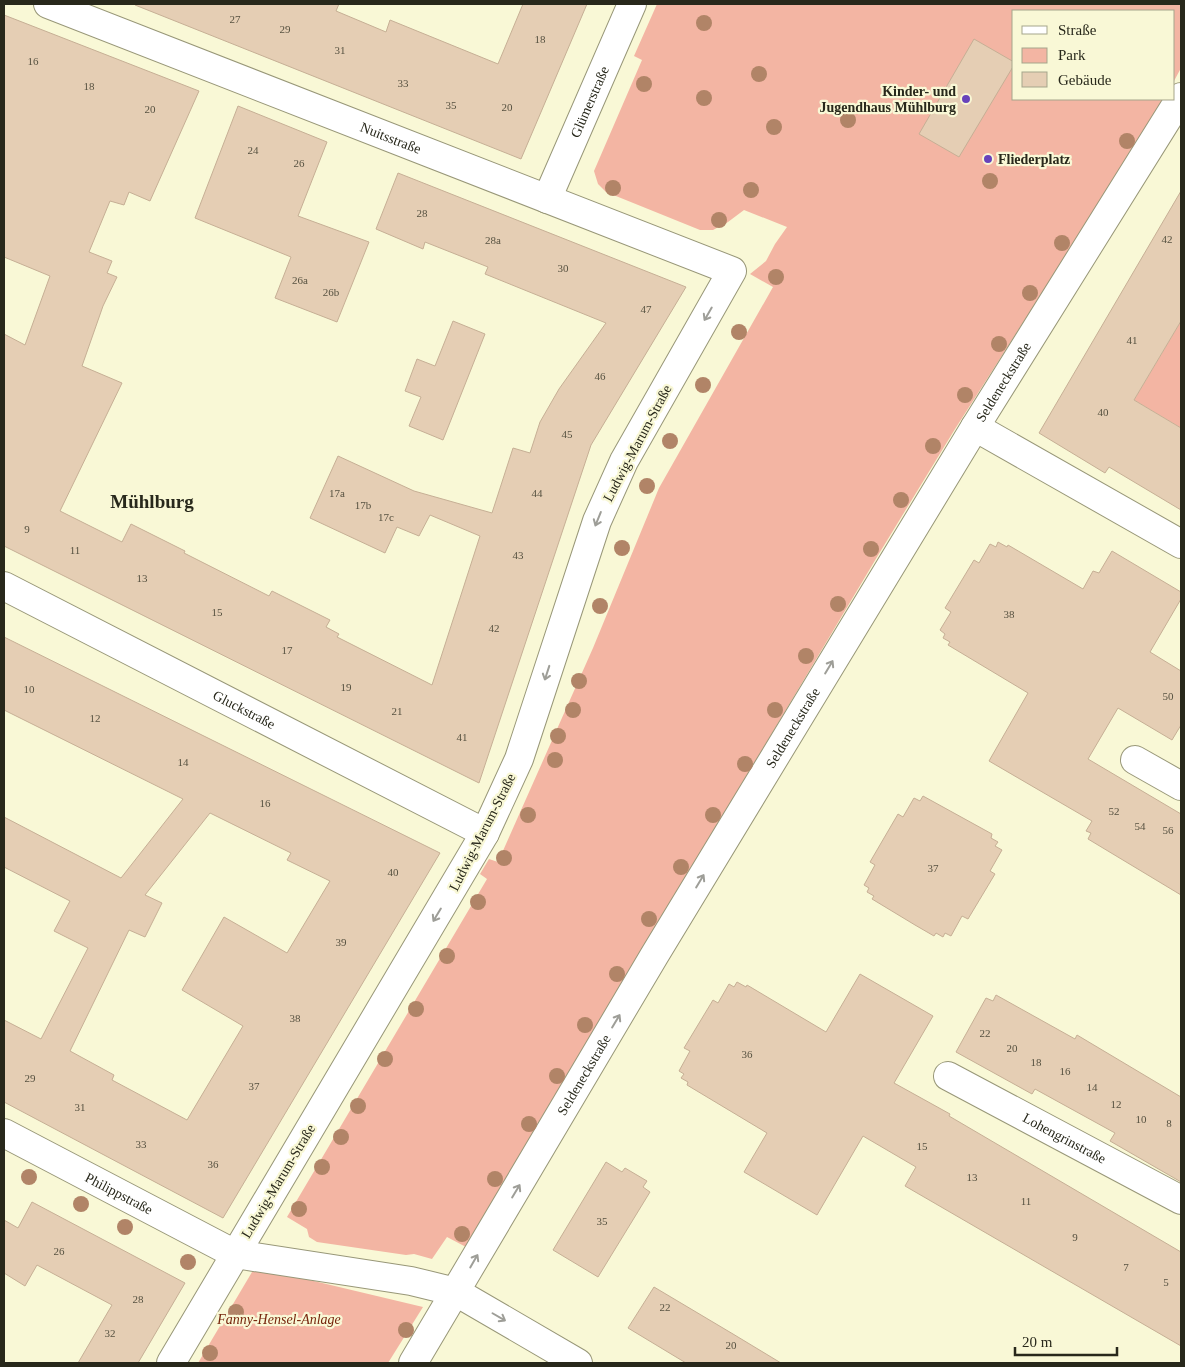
<svg xmlns="http://www.w3.org/2000/svg" width="1185" height="1367" viewBox="0 0 1185 1367" font-family="Georgia,serif">
<style>
.green{fill:#f3b5a3}
.building{fill:#e5ceb4;stroke:#c6af95;fill-rule:evenodd}
.lines{fill:none;stroke-linecap:round;stroke-linejoin:round}
.minor-casing{stroke:#989778;stroke-width:30}
.minor{stroke:#fff;stroke-width:28}
.tree{fill:#b18467}
.oneway{stroke:#9e9e98}
.poi-dot{fill:#6843bb;stroke:#f9f8d6;stroke-width:2}
.labels{text-anchor:middle;stroke-width:4.5;stroke-linejoin:round;paint-order:stroke}
.number-label{font-size:11px;fill:#575241}
.poi-label{font-size:14px;font-weight:bold;fill:#28281b;stroke:#f9f8d6;text-anchor:end}
.street-label{font-size:14px;fill:#28281b;stroke:#f9f8d6}
.park-label{font-size:14px;font-style:italic;fill:#76250c;stroke:#f9f8d6}
.district-label{font-size:19px;font-weight:bold;fill:#28281b;stroke:#f9f8d6}
</style>
<rect width="100%" height="100%" fill="#f9f8d6"/>
<g class="green">
<polygon points="657,4 1181,4 1181,68 1174,81 1174,11 1014,11 1014,99 1163,99 1109,188 955,429 880,552 466,1247 447,1237 432,1259 414,1254 406,1255 317,1242 309,1237 307,1229 287,1217 487,879 480,874 489,859 498,862 593,648 659,488 773,287 750,274 766,261 775,244 787,227 744,210 728,222 713,230 700,230 606,192 598,184 594,171 642,60 634,56"/>
<polygon points="1181,321 1181,428 1134,400"/>
<polygon points="255,1267 423,1307 388,1363 198,1363"/>
</g>
<g class="building">
<polygon points="135,4 339,4 336,11 386,32 390,20 498,64 523,4 587,4 521,159 135,5"/>
<polygon points="4,15 199,91 150,201 129,192 124,205 110,201 89,252 112,261 107,273 117,277 103,306 82,366 122,383 60,511 122,542 131,524 185,551 184,553 269,596 272,591 330,620 326,627 339,634 337,637 432,685 480,536 430,515 419,536 397,527 385,553 310,518 338,456 414,491 492,513 513,448 530,453 540,422 559,389 606,323 485,274 488,267 425,242 423,249 376,229 398,173 686,287 591,445 479,783 4,546 4,334 25,345 50,276 4,257"/>
<polygon points="974,39 1014,62 1014,65 959,157 919,134"/>
<polygon points="238,106 327,142 298,216 369,242 337,322 275,298 291,257 195,218"/>
<polygon points="1181,191 1181,321 1134,400 1181,428 1181,510 1109,467 1105,473 1039,433"/>
<polygon points="453,321 485,334 443,440 409,426 421,397 405,391 417,359 435,366"/>
<polygon points="998,542 1007,547 1008,545 1083,589 1093,571 1099,573 1112,551 1181,592 1181,599 1150,652 1181,671 1181,725 1172,740 1118,708 1088,759 1181,814 1181,895 1088,839 1091,833 1086,831 1092,821 989,761 1028,693 948,645 950,642 943,638 945,634 940,630 951,612 945,608 974,560 979,563 990,544 996,547"/>
<path d="M4,637L440,853L223,1218L4,1102V1020L41,1039L88,948L54,931L70,901L4,867V817L121,878L183,799L4,710ZM210,813L291,853L287,860L330,881L287,953L224,917L182,990L243,1026L187,1120L112,1080L114,1075L70,1051L129,930L145,937L162,903L145,895Z"/>
<polygon points="923,796 992,834 991,838 998,842 995,846 1002,850 990,871 995,874 968,919 962,916 951,936 945,933 943,937 936,933 934,936 915,925 872,899 874,896 867,892 869,888 864,885 875,865 870,862 898,814 903,817 914,798 920,801"/>
<polygon points="860,974 933,1016 894,1083 950,1114 949,1116 1181,1252 1181,1346 905,1186 916,1167 863,1136 817,1215 744,1172 767,1133 687,1085 688,1082 681,1078 684,1074 679,1071 690,1051 684,1048 713,1000 718,1003 729,984 734,987 737,982 746,987 747,985 826,1032"/>
<polygon points="996,995 1075,1039 1077,1035 1181,1097 1181,1182 1110,1141 1115,1133 1035,1089 1032,1094 956,1052 986,998 993,1001"/>
<polygon points="606,1162 622,1172 625,1168 647,1181 643,1187 650,1192 598,1277 553,1250"/>
<polygon points="32,1202 185,1283 138,1363 78,1363 112,1305 37,1265 25,1286 4,1273 4,1220 18,1228"/>
<polygon points="654,1287 733,1334 781,1363 686,1363 628,1328"/>
</g>
<g class="lines">
<g class="minor-casing">
<g id="minor">
<path id="s1" d="M48,4L732,271L624,461L597,521L519,759L485,833L171,1363"/>
<path id="s2" d="M547,199L632,4"/>
<polyline points="975,427 1181,544"/>
<path id="s3" d="M4,586L485,833"/>
<polyline points="1135,760 1181,786"/>
<path id="s4" d="M948,1076L1181,1200"/>
<path id="s5" d="M4,1133L235,1254L411,1281L456,1292L578,1363"/>
<path id="s6" d="M413,1363L654,956L975,427L1181,97"/>
</g>
</g>
<use href="#minor" class="minor"/>
</g>
<g class="tree">
<circle cx="704" cy="23" r="8"/>
<circle cx="759" cy="74" r="8"/>
<circle cx="644" cy="84" r="8"/>
<circle cx="704" cy="98" r="8"/>
<circle cx="848" cy="120" r="8"/>
<circle cx="774" cy="127" r="8"/>
<circle cx="1127" cy="141" r="8"/>
<circle cx="990" cy="181" r="8"/>
<circle cx="613" cy="188" r="8"/>
<circle cx="751" cy="190" r="8"/>
<circle cx="719" cy="220" r="8"/>
<circle cx="1062" cy="243" r="8"/>
<circle cx="776" cy="277" r="8"/>
<circle cx="1030" cy="293" r="8"/>
<circle cx="739" cy="332" r="8"/>
<circle cx="999" cy="344" r="8"/>
<circle cx="703" cy="385" r="8"/>
<circle cx="965" cy="395" r="8"/>
<circle cx="670" cy="441" r="8"/>
<circle cx="933" cy="446" r="8"/>
<circle cx="647" cy="486" r="8"/>
<circle cx="901" cy="500" r="8"/>
<circle cx="622" cy="548" r="8"/>
<circle cx="871" cy="549" r="8"/>
<circle cx="838" cy="604" r="8"/>
<circle cx="600" cy="606" r="8"/>
<circle cx="806" cy="656" r="8"/>
<circle cx="579" cy="681" r="8"/>
<circle cx="573" cy="710" r="8"/>
<circle cx="775" cy="710" r="8"/>
<circle cx="558" cy="736" r="8"/>
<circle cx="555" cy="760" r="8"/>
<circle cx="745" cy="764" r="8"/>
<circle cx="528" cy="815" r="8"/>
<circle cx="713" cy="815" r="8"/>
<circle cx="504" cy="858" r="8"/>
<circle cx="681" cy="867" r="8"/>
<circle cx="478" cy="902" r="8"/>
<circle cx="649" cy="919" r="8"/>
<circle cx="447" cy="956" r="8"/>
<circle cx="617" cy="974" r="8"/>
<circle cx="416" cy="1009" r="8"/>
<circle cx="585" cy="1025" r="8"/>
<circle cx="385" cy="1059" r="8"/>
<circle cx="557" cy="1076" r="8"/>
<circle cx="358" cy="1106" r="8"/>
<circle cx="529" cy="1124" r="8"/>
<circle cx="341" cy="1137" r="8"/>
<circle cx="322" cy="1167" r="8"/>
<circle cx="29" cy="1177" r="8"/>
<circle cx="495" cy="1179" r="8"/>
<circle cx="81" cy="1204" r="8"/>
<circle cx="299" cy="1209" r="8"/>
<circle cx="125" cy="1227" r="8"/>
<circle cx="462" cy="1234" r="8"/>
<circle cx="188" cy="1262" r="8"/>
<circle cx="236" cy="1312" r="8"/>
<circle cx="406" cy="1330" r="8"/>
<circle cx="210" cy="1353" r="8"/>
</g>
<defs><path id="oneway-shaft" d="M-6 0H5M1.5-3L5.5 0L1.5 3" fill="none" stroke-width="1.6" stroke-linecap="round" stroke-linejoin="round" transform="scale(1.25)"/></defs>
<g class="oneway">
<use href="#oneway-shaft" transform="translate(708 314) rotate(120)"/>
<use href="#oneway-shaft" transform="translate(598 519) rotate(112)"/>
<use href="#oneway-shaft" transform="translate(829 667) rotate(-59)"/>
<use href="#oneway-shaft" transform="translate(547 673) rotate(108)"/>
<use href="#oneway-shaft" transform="translate(700 881) rotate(-59)"/>
<use href="#oneway-shaft" transform="translate(437 915) rotate(121)"/>
<use href="#oneway-shaft" transform="translate(616 1021) rotate(-59)"/>
<use href="#oneway-shaft" transform="translate(516 1191) rotate(-59)"/>
<use href="#oneway-shaft" transform="translate(474 1261) rotate(-60)"/>
<use href="#oneway-shaft" transform="translate(499 1317) rotate(30)"/>
</g>
<g class="poi-dot">
<circle cx="966" cy="99" r="5"/>
<circle cx="988" cy="159" r="5"/>
</g>
<g class="labels">
<g class="number-label">
<text x="235" y="23">27</text>
<text x="285" y="33">29</text>
<text x="540" y="43">18</text>
<text x="340" y="54">31</text>
<text x="33" y="65">16</text>
<text x="403" y="87">33</text>
<text x="89" y="90">18</text>
<text x="451" y="109">35</text>
<text x="507" y="111">20</text>
<text x="150" y="113">20</text>
<text x="253" y="154">24</text>
<text x="299" y="167">26</text>
<text x="422" y="217">28</text>
<text x="1167" y="243">42</text>
<text x="493" y="244">28a</text>
<text x="563" y="272">30</text>
<text x="300" y="284">26a</text>
<text x="331" y="296">26b</text>
<text x="646" y="313">47</text>
<text x="1132" y="344">41</text>
<text x="600" y="380">46</text>
<text x="1103" y="416">40</text>
<text x="567" y="438">45</text>
<text x="337" y="497">17a</text>
<text x="537" y="497">44</text>
<text x="363" y="509">17b</text>
<text x="386" y="521">17c</text>
<text x="27" y="533">9</text>
<text x="75" y="554">11</text>
<text x="518" y="559">43</text>
<text x="142" y="582">13</text>
<text x="217" y="616">15</text>
<text x="1009" y="618">38</text>
<text x="494" y="632">42</text>
<text x="287" y="654">17</text>
<text x="346" y="691">19</text>
<text x="29" y="693">10</text>
<text x="1168" y="700">50</text>
<text x="397" y="715">21</text>
<text x="95" y="722">12</text>
<text x="462" y="741">41</text>
<text x="183" y="766">14</text>
<text x="265" y="807">16</text>
<text x="1114" y="815">52</text>
<text x="1140" y="830">54</text>
<text x="1168" y="834">56</text>
<text x="933" y="872">37</text>
<text x="393" y="876">40</text>
<text x="341" y="946">39</text>
<text x="295" y="1022">38</text>
<text x="985" y="1037">22</text>
<text x="1012" y="1052">20</text>
<text x="747" y="1058">36</text>
<text x="1036" y="1066">18</text>
<text x="1065" y="1075">16</text>
<text x="30" y="1082">29</text>
<text x="254" y="1090">37</text>
<text x="1092" y="1091">14</text>
<text x="1116" y="1108">12</text>
<text x="80" y="1111">31</text>
<text x="1141" y="1123">10</text>
<text x="1169" y="1127">8</text>
<text x="141" y="1148">33</text>
<text x="922" y="1150">15</text>
<text x="213" y="1168">36</text>
<text x="972" y="1181">13</text>
<text x="1026" y="1205">11</text>
<text x="602" y="1225">35</text>
<text x="1075" y="1241">9</text>
<text x="59" y="1255">26</text>
<text x="1126" y="1271">7</text>
<text x="1166" y="1286">5</text>
<text x="138" y="1303">28</text>
<text x="665" y="1311">22</text>
<text x="110" y="1337">32</text>
<text x="731" y="1349">20</text>
</g>
<g class="poi-label">
<text x="956" y="96">Kinder- und<tspan x="956" dy="16">Jugendhaus Mühlburg</tspan></text>
<text x="998" y="164" text-anchor="start">Fliederplatz</text>
</g>
<g class="street-label">
<text dy="5" stroke="none"><textPath href="#s2" startOffset="106">Glümerstraße</textPath></text>
<text dy="5" stroke="none"><textPath href="#s1" startOffset="368">Nuitsstraße</textPath></text>
<text dy="5" stroke="none"><textPath href="#s6" startOffset="1145">Seldeneckstraße</textPath></text>
<text transform="translate(637 443) rotate(-62)" y="5">Ludwig-Marum-Straße</text>
<text dy="5" stroke="none"><textPath href="#s3" startOffset="270">Gluckstraße</textPath></text>
<text dy="5" stroke="none"><textPath href="#s6" startOffset="740">Seldeneckstraße</textPath></text>
<text transform="translate(482 832) rotate(-63)" y="5">Ludwig-Marum-Straße</text>
<text dy="5" stroke="none"><textPath href="#s6" startOffset="335">Seldeneckstraße</textPath></text>
<text dy="5" stroke="none"><textPath href="#s4" startOffset="132">Lohengrinstraße</textPath></text>
<text transform="translate(278 1181) rotate(-59)" y="5">Ludwig-Marum-Straße</text>
<text dy="5" stroke="none"><textPath href="#s5" startOffset="130">Philippstraße</textPath></text>
</g>
<g class="park-label">
<text x="279" y="1324">Fanny-Hensel-Anlage</text>
</g>
<g class="district-label">
<text x="152" y="508">Mühlburg</text>
</g>
</g>
<rect width="1185" height="1367" fill="none" stroke="#28281b" stroke-width="10"/>
<rect x="1012" y="10" width="162" height="90" fill="#f9f8d6" stroke="#a5a58b"/>
<rect x="1022" y="26" width="25" height="8" fill="#ffffff" stroke="#a5a58b"/>
<text x="1058" y="35" font-size="15" fill="#28281b">Straße</text>
<rect x="1022" y="48" width="25" height="15" fill="#f3b5a3" stroke="#a5a58b"/>
<text x="1058" y="60" font-size="15" fill="#28281b">Park</text>
<rect x="1022" y="72" width="25" height="15" fill="#e5ceb4" stroke="#a5a58b"/>
<text x="1058" y="85" font-size="15" fill="#28281b">Gebäude</text>
<path d="M1015 1347v8h102v-8" fill="none" stroke="#28281b" stroke-width="2.5"/>
<text x="1022" y="1347" font-size="15" fill="#28281b" stroke="#f9f8d6" stroke-width="4" paint-order="stroke">20 m</text>
</svg>
